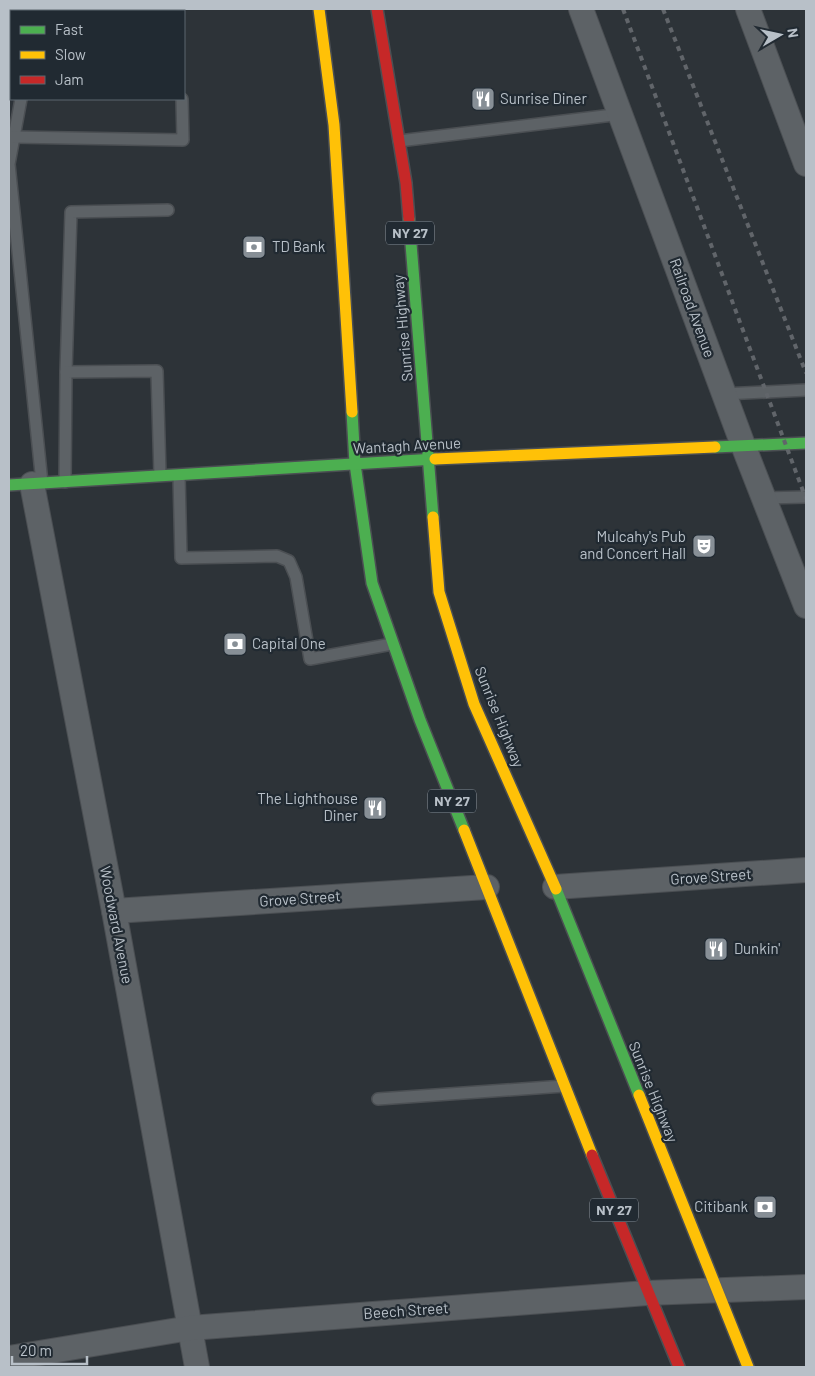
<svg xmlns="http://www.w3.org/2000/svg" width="815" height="1376" viewBox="0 0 815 1376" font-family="Barlow,sans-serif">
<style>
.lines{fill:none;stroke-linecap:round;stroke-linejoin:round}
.lane-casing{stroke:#4b4f53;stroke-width:14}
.street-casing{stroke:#4b4f53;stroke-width:26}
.fast-casing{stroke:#4b4f53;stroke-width:14}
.slow-casing{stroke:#4b4f53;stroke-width:14}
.jam-casing{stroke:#4b4f53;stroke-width:14}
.lane{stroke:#5d6266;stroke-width:11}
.street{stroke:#5d6266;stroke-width:24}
.fast{stroke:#4caf50;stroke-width:11}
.slow{stroke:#ffc107;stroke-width:11}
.jam{stroke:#c62828;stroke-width:11}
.rail{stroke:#61656a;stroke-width:4;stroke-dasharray:5 5;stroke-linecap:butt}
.labels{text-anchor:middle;stroke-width:4.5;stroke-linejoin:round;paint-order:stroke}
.shield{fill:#212a32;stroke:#8b939b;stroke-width:1}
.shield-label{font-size:14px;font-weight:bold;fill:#b8c0c8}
.poi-label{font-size:15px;fill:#b8c0c8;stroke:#212a32;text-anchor:start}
.street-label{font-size:15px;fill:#b8c0c8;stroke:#212a32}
</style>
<rect width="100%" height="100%" fill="#2d3338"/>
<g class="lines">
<g class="lane-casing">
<g id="lane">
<polyline points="178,9 178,11"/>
<polyline points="42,11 42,9"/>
<polyline points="21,99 9,164 42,483"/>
<polyline points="13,137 183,140 182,99"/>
<polyline points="399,141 621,114"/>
<polyline points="66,372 71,212 168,210"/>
<polyline points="724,394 806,390"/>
<polyline points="179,476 181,558 277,556 289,561 296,577 310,659 392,644"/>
<polyline points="65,482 66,372 157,371 160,475"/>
<polyline points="764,498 806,497"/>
<polyline points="378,1099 564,1086"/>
</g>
</g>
<g class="street-casing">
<g id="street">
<polyline points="581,9 743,445 806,606"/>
<polyline points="748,9 806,164"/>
<polyline points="32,484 114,911 197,1367"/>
<polyline points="555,887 806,870"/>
<polyline points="114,911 487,887"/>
<polyline points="9,1358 190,1328 647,1293 806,1287"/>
</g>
</g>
<g class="fast-casing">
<g id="fast">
<polyline points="409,219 433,517"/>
<polyline points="352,412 355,464 372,583 420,720 464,830"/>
<polyline points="715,447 806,443"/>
<polyline points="9,485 435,459"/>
<polyline points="556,889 639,1095"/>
</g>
</g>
<g class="slow-casing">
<g id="slow">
<polyline points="319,9 334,125 352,412"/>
<polyline points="435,459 715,447"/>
<polyline points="433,517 439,592 474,704 556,889"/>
<polyline points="464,830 592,1155"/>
<polyline points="639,1095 748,1367"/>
</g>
</g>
<g class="jam-casing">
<g id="jam">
<polyline points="377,9 406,183 409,219"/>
<polyline points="592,1155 679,1367"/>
</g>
</g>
<use href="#lane" class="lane"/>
<use href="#street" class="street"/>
<use href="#fast" class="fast"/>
<use href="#slow" class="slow"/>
<use href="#jam" class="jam"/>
<g class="rail">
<polyline points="623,9 806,499"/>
<polyline points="663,9 806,373"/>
</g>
</g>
<defs>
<g id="restaurant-square" transform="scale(1.25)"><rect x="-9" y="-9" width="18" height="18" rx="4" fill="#878f96" stroke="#212a32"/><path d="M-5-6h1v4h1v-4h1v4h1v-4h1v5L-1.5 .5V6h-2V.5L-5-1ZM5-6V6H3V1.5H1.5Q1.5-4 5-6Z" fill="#fff"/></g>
<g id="bank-square" transform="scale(1.25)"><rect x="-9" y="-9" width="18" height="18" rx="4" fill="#878f96" stroke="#212a32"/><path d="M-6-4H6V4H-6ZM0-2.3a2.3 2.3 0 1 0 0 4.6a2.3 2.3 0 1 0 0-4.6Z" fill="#fff"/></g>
<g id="theatre-square" transform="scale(1.25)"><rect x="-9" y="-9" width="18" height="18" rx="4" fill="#878f96" stroke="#212a32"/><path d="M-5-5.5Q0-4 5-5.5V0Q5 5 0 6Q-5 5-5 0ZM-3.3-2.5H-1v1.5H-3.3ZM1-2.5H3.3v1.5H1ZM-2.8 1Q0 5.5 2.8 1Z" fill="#fff"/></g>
</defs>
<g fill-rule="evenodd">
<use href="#restaurant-square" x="483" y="99"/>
<use href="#bank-square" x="254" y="247"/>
<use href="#theatre-square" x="704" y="546"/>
<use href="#bank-square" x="235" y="644"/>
<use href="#restaurant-square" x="375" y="808"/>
<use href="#restaurant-square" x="716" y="949"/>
<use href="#bank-square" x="765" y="1207"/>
</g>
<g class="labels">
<g class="shield">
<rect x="386" y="221.5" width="48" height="23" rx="4"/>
<rect x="428" y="789.5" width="48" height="23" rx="4"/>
<rect x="590" y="1198.5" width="48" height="23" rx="4"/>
</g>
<g class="shield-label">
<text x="410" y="238">NY 27</text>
<text x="452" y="806">NY 27</text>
<text x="614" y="1215">NY 27</text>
</g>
<g class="poi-label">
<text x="500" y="104">Sunrise Diner</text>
<text x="272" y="252">TD Bank</text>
<text x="686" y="542" text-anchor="end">Mulcahy's Pub<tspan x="686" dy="17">and Concert Hall</tspan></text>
<text x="252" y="649">Capital One</text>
<text x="358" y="804" text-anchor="end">The Lighthouse<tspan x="358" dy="17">Diner</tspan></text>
<text x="734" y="954">Dunkin'</text>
<text x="748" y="1212" text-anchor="end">Citibank</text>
</g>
<g class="street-label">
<text transform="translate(692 308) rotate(70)" y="5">Railroad Avenue</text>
<text transform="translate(403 328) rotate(-95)" y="5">Sunrise Highway</text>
<text transform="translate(407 446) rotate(-3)" y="5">Wantagh Avenue</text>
<text transform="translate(499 717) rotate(68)" y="5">Sunrise Highway</text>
<text transform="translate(711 877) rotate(-4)" y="5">Grove Street</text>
<text transform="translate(300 899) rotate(-4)" y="5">Grove Street</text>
<text transform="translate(116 925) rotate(79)" y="5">Woodward Avenue</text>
<text transform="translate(653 1092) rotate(68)" y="5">Sunrise Highway</text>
<text transform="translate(406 1311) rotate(-4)" y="5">Beech Street</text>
</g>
</g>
<rect width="815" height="1376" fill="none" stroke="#b8c0c8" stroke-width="20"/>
<rect x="10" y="10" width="175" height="90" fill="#212a32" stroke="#5d666e"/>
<rect x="20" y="26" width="25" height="8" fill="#4caf50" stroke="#5d666e"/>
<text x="55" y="35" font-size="15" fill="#b8c0c8">Fast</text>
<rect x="20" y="51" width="25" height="8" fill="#ffc107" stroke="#5d666e"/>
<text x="55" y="60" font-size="15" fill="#b8c0c8">Slow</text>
<rect x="20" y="76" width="25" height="8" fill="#c62828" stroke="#5d666e"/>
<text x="55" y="85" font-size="15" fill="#b8c0c8">Jam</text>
<g transform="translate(780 35) rotate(81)" stroke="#212a32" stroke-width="4" paint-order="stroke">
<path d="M0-4L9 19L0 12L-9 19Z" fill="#b8c0c8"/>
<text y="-8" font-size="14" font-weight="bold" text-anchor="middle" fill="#b8c0c8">N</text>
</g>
<path d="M12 1356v8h75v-8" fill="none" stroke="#b8c0c8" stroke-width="2.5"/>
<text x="20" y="1356" font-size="15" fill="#b8c0c8" stroke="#212a32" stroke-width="4" paint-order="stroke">20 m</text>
</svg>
